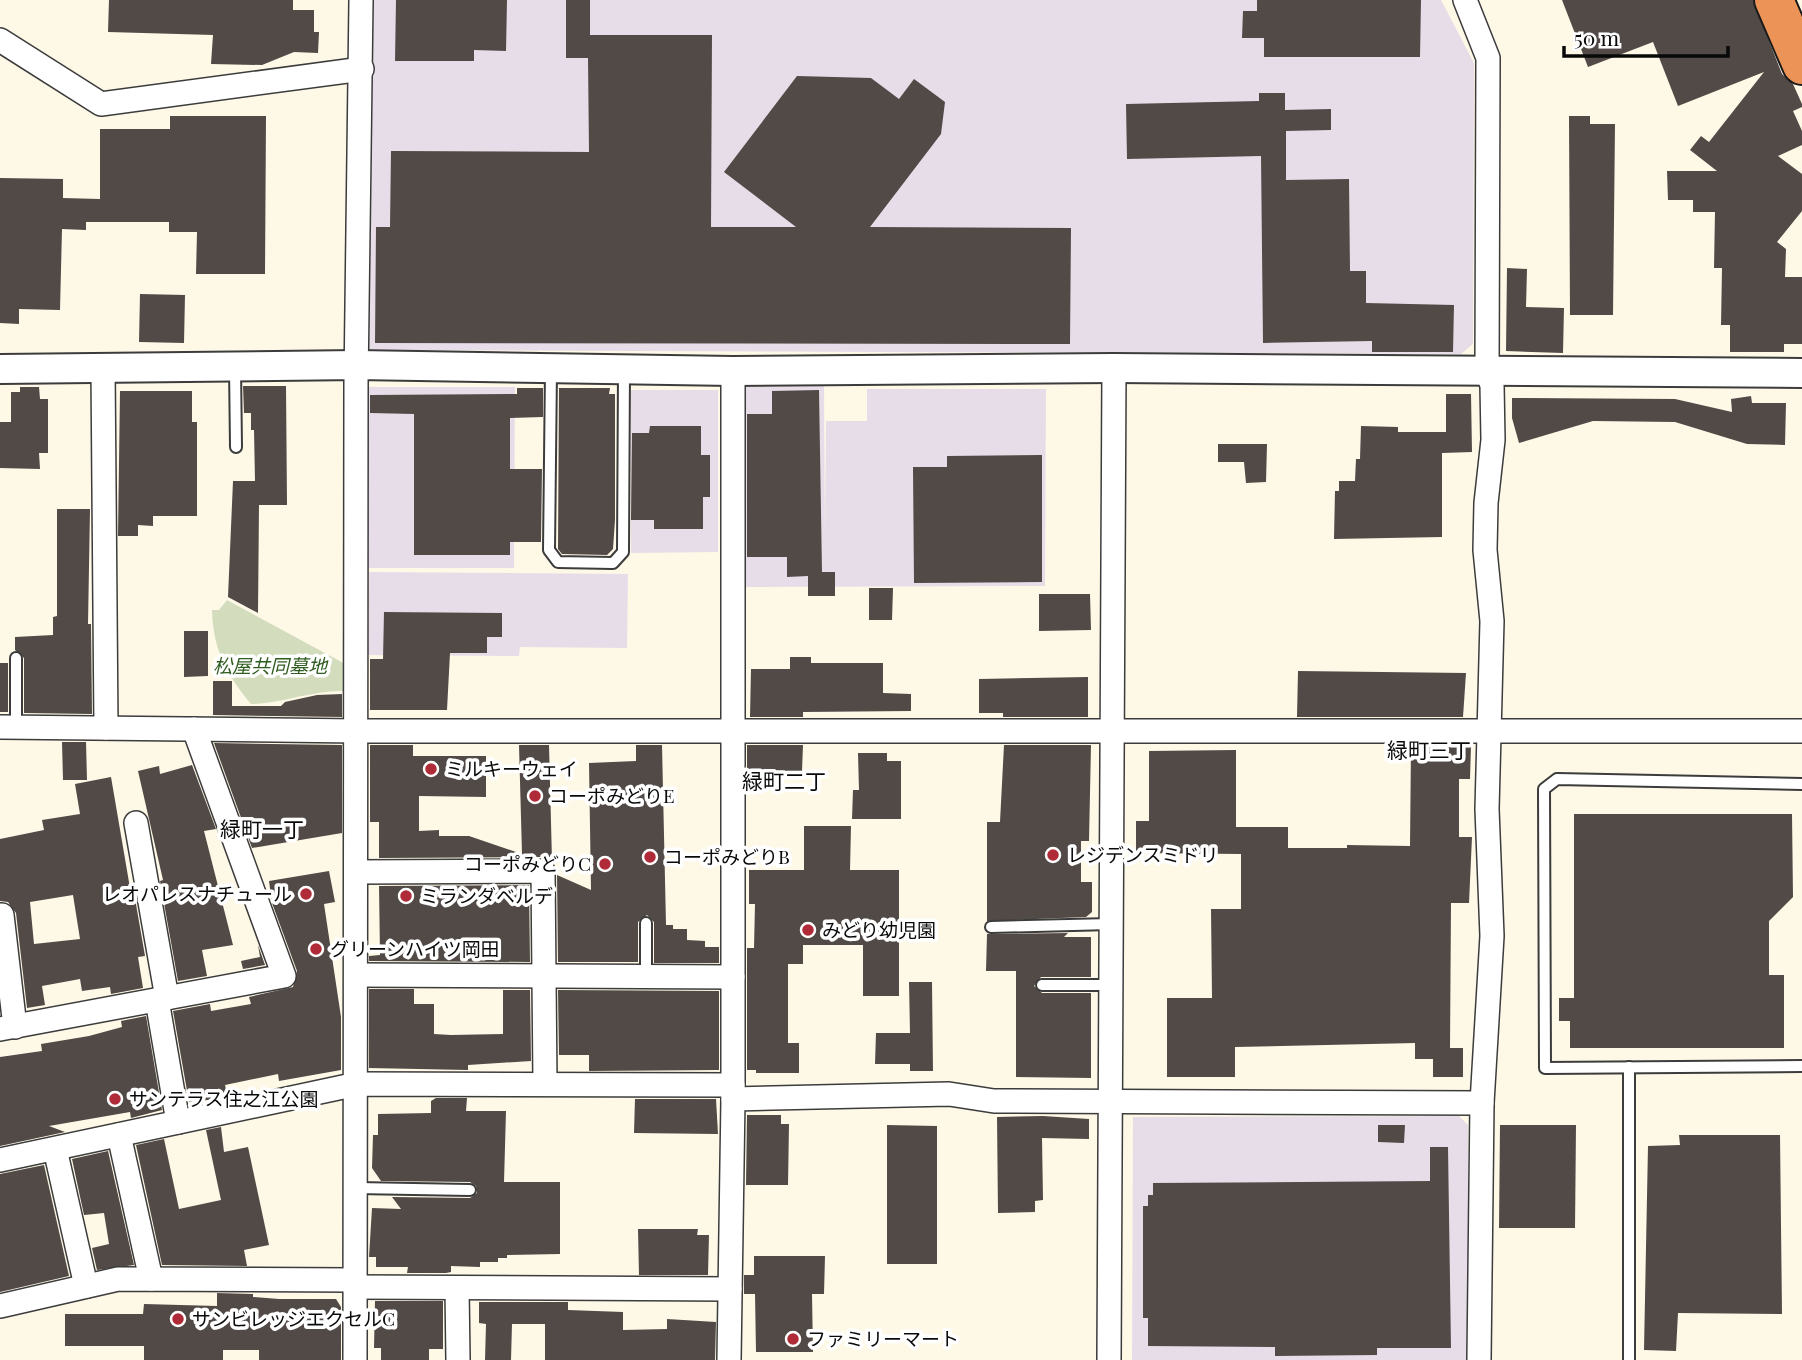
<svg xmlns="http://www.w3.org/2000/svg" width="1802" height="1360" viewBox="0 0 1802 1360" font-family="'Playfair Display','Noto Sans JP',serif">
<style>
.industrial{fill:#e7dde8}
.cemetery{fill:#d3dcbc}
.building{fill:#514a47;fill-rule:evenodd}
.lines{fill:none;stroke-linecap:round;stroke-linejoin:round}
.service-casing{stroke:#3c3c3c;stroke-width:14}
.minor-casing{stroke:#3c3c3c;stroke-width:26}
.tertiary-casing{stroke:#3c3c3c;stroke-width:32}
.motorway-casing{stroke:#1a1a1a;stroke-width:42}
.service{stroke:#fff;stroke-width:10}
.minor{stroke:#fff;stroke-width:23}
.tertiary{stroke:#fff;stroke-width:28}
.motorway{stroke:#ec9457;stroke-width:38}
.poi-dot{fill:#b02b38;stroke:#fff;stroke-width:2.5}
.labels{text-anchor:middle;stroke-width:7;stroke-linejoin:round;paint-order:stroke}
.park-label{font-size:19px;font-style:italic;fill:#2f5c1f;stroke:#fff}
.poi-label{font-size:19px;fill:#090909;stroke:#fff;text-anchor:start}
.neighbourhood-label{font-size:21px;fill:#090909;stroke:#fff}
</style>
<rect width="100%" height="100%" fill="#fef8e7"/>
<g class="industrial">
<polygon points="369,0 1441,0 1474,63 1473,344 1461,354 367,350"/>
<polygon points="824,386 825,531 826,421 867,421 867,389 1046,389 1045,586 742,587 742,387"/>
<polygon points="367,387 515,387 514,568 367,568"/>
<polygon points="631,390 718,390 718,552 631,553"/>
<polygon points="369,572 628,574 627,648 520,647 519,656 368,655"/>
<polygon points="1459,1116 1468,1125 1468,1360 1132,1360 1133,1117"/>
</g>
<path class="cemetery" d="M227,600L347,665L345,691C313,690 284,703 251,704C226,674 213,649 212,610H219Z"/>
<g class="building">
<polygon points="109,0 293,0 293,10 314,10 314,32 319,32 318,53 294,52 262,65 211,64 213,35 108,32"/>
<polygon points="396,0 507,0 506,51 474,50 474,61 395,61"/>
<polygon points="566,0 590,0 590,35 712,35 711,227 796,227 724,172 797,76 871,78 899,99 914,79 945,102 941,134 870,227 1071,228 1070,344 375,343 376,227 390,227 391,151 589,152 588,58 566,58"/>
<polygon points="1257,0 1421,0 1420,57 1264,57 1264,38 1242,38 1243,11 1257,11"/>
<polygon points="1562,0 1753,0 1782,74 1793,84 1802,104 1802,107 1793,111 1802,131 1802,145 1778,156 1802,174 1802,211 1777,242 1786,249 1785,277 1802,277 1802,344 1784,344 1784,352 1730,352 1730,325 1721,325 1722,268 1714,268 1715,212 1693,212 1693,200 1668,200 1667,171 1717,171 1690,150 1701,136 1709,142 1764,72 1678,106 1653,42 1588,67"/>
<polygon points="1259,93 1285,93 1285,110 1331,109 1331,130 1286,131 1286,180 1349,179 1350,271 1366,271 1366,303 1454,305 1453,352 1372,352 1372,341 1263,343 1261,156 1127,159 1126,104 1259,101"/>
<polygon points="170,116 266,116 265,274 196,274 197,232 169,232 169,222 86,222 86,230 62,229 60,310 19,309 19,324 0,323 0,178 63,179 63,198 100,199 100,129 170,129"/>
<polygon points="1569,116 1590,116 1590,124 1615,124 1613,315 1570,315"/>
<polygon points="1507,268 1527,269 1526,307 1564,308 1563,353 1506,351"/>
<polygon points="140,294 185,295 184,343 139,342"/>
<polygon points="243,386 286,386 287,505 259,505 258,613 228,597 233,481 255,481 254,430 251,430 251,413 244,413"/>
<polygon points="20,387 39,387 40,399 48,399 48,453 39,453 40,469 0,468 0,422 11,422 11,392 20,392"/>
<polygon points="517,388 543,388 543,417 510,418 510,469 542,469 541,542 510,542 510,555 414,555 414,414 370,413 370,395 517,394"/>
<polygon points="559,388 610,388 609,394 615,394 615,520 613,549 607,555 562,554 558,549"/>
<polygon points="819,390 822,572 835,572 835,596 808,596 808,576 787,577 787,557 747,557 747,414 772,414 772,391"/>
<polygon points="120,391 192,391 192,422 197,422 197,516 153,516 153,526 138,525 138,536 118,536"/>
<polygon points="1446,394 1471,394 1472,452 1442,453 1442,537 1334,539 1335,491 1339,491 1339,481 1355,481 1356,459 1360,459 1361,426 1398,427 1398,432 1446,432"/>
<polygon points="1751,396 1752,403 1786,403 1785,445 1747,444 1675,422 1593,421 1519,443 1512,418 1512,398 1675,399 1732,412 1731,399"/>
<polygon points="650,426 701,426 701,455 710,455 710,497 703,497 703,529 654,529 654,520 631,520 632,433 649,433"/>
<polygon points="1218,444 1267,444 1266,482 1246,483 1244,462 1218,462"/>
<polygon points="1042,455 1042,582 914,583 913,467 947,467 947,456"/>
<polygon points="57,509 90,509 88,624 91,624 92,714 24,713 24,658 15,650 15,637 53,635 53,617 57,616"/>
<polygon points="869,588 893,588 892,620 869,620"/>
<polygon points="1039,594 1090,594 1091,630 1039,631"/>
<polygon points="384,612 502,613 502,637 487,637 487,653 450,653 447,710 370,710 370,659 383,659"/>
<polygon points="184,631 208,631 208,676 184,677"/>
<polygon points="790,657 811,657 811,663 883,663 883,693 911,694 911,711 803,712 803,717 750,717 751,669 790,669"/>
<rect x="0" y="663" width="8" height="49"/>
<polygon points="1298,671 1466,673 1463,717 1297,717"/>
<polygon points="1088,677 1088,717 1003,717 1003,713 979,713 979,679"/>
<polygon points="213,681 232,681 232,706 281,706 285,702 317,695 342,694 342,717 213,715"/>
<polygon points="62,742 86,742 87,780 63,780"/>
<polygon points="214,743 342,745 342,833 252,848"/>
<polygon points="370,745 413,745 413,756 486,756 486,797 419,796 419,831 439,830 439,836 469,836 522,854 519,745 549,745 552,861 543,857 379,858 379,822 370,822"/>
<polygon points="636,745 662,745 666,925 673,925 673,929 687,929 687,940 705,941 705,947 719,947 719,963 654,963 654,922 647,915 638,922 638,962 558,962 557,875 591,890 589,763 636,761"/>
<polygon points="747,745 803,745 802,771 747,771"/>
<polygon points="1004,745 1091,745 1089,841 1081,841 1081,882 1092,882 1092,912 1086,917 987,921 987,822 1000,822"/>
<polygon points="1411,745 1471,745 1470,779 1459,779 1459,837 1472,837 1469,903 1451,903 1450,1048 1463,1048 1463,1077 1433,1077 1433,1059 1415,1059 1415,1043 1235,1047 1235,1077 1167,1077 1167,998 1212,998 1211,909 1241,909 1241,854 1136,853 1136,821 1149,821 1149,751 1236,750 1236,827 1288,827 1288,848 1347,848 1347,845 1410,846"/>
<polygon points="858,753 887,753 887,761 901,761 901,819 852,819 853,790 859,790"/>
<polygon points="192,765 216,829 204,831 233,945 202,950 207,976 178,981 160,881 163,880 138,771 159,766 160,774"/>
<path d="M111,777L130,888L133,887L145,956L138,957L143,988L111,994L110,987L82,991L80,979L42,986L45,1005L27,1008L16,913L8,902L0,901V839L44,830L42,820L80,814L75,784ZM73,895L80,939L34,944L30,902Z"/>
<polygon points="1574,814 1792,814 1793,897 1769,921 1769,975 1784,975 1784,1048 1570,1048 1570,1021 1559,1021 1559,998 1574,998"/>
<polygon points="804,826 851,826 850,870 899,870 899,996 863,996 863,945 803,945 803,964 788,964 788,1043 799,1043 799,1073 756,1073 756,1070 747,1070 747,948 754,948 755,904 749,904 749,870 804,870"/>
<polygon points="329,871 335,902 324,904 341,1017 341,1070 279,1081 278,1074 225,1085 227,1094 217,1097 217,1099 189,1102 173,1011 210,1004 211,1011 251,1004 249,997 293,987 297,971 272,903 269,881"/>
<polygon points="529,885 530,962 369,961 369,956 380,955 379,886"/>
<polygon points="1068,933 1064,937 1091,937 1091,977 1041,977 1034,986 1042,993 1091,993 1091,1078 1016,1077 1016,971 986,971 987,934"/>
<polygon points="258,945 265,965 243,969 241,961 260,957"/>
<polygon points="909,982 932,982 933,1071 910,1071 910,1064 875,1064 876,1033 910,1033"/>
<polygon points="369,989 414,989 414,1004 434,1004 434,1034 451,1035 503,1034 503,990 530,990 531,1061 468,1065 468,1070 369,1068"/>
<polygon points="558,990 719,991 719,1070 589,1071 589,1055 559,1055"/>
<polygon points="146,1016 162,1110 131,1118 130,1112 49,1126 65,1132 0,1146 0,1057 42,1051 41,1044 89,1036 122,1027 121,1021"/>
<polygon points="436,1098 467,1098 466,1111 506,1111 504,1182 560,1182 560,1254 507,1255 507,1258 498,1258 498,1262 480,1262 480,1267 451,1266 451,1272 446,1273 407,1273 408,1267 376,1267 376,1257 369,1257 372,1208 401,1209 392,1197 470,1198 477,1193 476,1186 470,1182 381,1181 372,1168 373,1135 378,1135 378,1114 431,1113 431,1101"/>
<polygon points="635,1099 716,1099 718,1134 634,1133"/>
<polygon points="747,1115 781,1115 781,1124 789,1124 788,1185 746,1185"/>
<polygon points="1043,1116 1089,1119 1089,1139 1042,1138 1043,1200 1035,1201 1035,1212 998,1213 997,1117"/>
<polygon points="887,1125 937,1126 937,1264 887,1264"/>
<polygon points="1378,1125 1405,1125 1404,1143 1378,1142"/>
<polygon points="1500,1125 1576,1125 1575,1228 1499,1228"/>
<polygon points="221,1127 224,1152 248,1147 269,1245 244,1250 247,1266 162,1265 136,1145 164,1139 179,1209 221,1200 206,1130"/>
<polygon points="1679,1135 1780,1135 1782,1314 1678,1313 1676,1351 1644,1350 1648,1146 1680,1145"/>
<polygon points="1430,1147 1448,1147 1451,1348 1377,1348 1377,1355 1275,1356 1275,1347 1148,1346 1148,1318 1143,1318 1143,1206 1148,1206 1148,1195 1153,1195 1153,1183 1430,1181"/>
<polygon points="108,1151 134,1265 97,1270 92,1248 109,1244 104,1213 84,1215 72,1159"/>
<polygon points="44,1165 69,1276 0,1292 0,1174"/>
<polygon points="638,1229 698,1229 697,1235 709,1235 708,1275 639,1275"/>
<polygon points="754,1256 825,1256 824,1294 812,1294 813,1352 756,1352 755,1294 744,1294 744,1275 754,1275"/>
<polygon points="217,1293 253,1294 253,1297 279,1299 336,1299 341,1307 341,1360 259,1360 259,1350 223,1350 223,1360 144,1360 144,1346 65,1346 65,1314 143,1314 144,1304 217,1306"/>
<polygon points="375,1301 443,1301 443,1349 429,1349 429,1360 381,1360 381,1348 374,1348"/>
<polygon points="479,1302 568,1302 568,1310 623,1312 623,1330 667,1329 667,1319 716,1322 715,1360 545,1360 545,1324 512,1324 511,1360 485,1360 486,1324 479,1323"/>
</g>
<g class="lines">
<g class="service-casing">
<g id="service">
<polyline points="235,367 236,447"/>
<polyline points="551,369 549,550 558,562 613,563 623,552 624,370"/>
<polyline points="16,658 16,727"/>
<polyline points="1802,784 1557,779 1544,789 1545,1068 1802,1066"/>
<polyline points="646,923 646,977"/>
<polyline points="991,927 1111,924"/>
<polyline points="1042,985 1112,985"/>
<polyline points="356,1188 470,1190"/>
<polyline points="1629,1360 1629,1067"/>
</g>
</g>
<g class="minor-casing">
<g id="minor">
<polyline points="1465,0 1488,58 1487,372 1492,385 1493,440 1486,503 1485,550 1492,621 1487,809 1492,936 1482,1103 1479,1360"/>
<polyline points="0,40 101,104 362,69"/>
<polyline points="103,368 106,728"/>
<polyline points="0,727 358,731 1802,731"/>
<polyline points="136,823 167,998"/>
<polyline points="357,872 543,871 545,1084"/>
<polyline points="2,915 15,1027"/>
<polyline points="357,975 733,977"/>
<polyline points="157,1000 178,1122"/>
<polyline points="0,1029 284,976 194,729"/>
<polyline points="733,1099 949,1094 994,1101 1482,1103"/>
<polyline points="119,1135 151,1279"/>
<polyline points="55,1149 86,1286"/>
<polyline points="0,1160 357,1084 733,1085"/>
<polyline points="355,1287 730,1289"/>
<polyline points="457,1288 458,1360"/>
<polyline points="0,1306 118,1279 355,1280"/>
<polyline points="355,1360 356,383 361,0"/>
<polyline points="729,1360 733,1099 733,371"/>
<polyline points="1109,1360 1114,368"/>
</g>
</g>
<g class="tertiary-casing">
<polyline id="tertiary" points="0,369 357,365 733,371 1114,368 1802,373"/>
</g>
<g class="motorway-casing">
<polyline id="motorway" points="1774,0 1802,65"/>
</g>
<use href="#service" class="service"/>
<use href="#minor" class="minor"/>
<use href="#tertiary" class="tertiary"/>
<use href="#motorway" class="motorway"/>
</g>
<g class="poi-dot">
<circle cx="431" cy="769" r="7"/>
<circle cx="535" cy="796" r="7"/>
<circle cx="1053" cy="855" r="7"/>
<circle cx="650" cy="857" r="7"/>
<circle cx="605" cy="864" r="7"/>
<circle cx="306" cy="894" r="7"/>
<circle cx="406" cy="896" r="7"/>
<circle cx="808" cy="930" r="7"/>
<circle cx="316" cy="949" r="7"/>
<circle cx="115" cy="1099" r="7"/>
<circle cx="178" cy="1319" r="7"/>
<circle cx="793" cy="1339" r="7"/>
</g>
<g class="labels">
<g class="park-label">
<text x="270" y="673">松屋共同墓地</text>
</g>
<g class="poi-label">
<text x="445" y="776">ミルキーウェイ</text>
<text x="549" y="803">コーポみどりE</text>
<text x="1067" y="862">レジデンスミドリ</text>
<text x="664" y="864">コーポみどりB</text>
<text x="591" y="871" text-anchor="end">コーポみどりC</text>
<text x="292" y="901" text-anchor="end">レオパレスナチュール</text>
<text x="420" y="903">ミランダベルデ</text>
<text x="822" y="937">みどり幼児園</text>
<text x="330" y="956">グリーンハイツ岡田</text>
<text x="129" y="1106">サンテラス住之江公園</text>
<text x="192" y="1326">サンビレッジエクセルC</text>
<text x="807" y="1346">ファミリーマート</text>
</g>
<g class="neighbourhood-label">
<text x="1429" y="758">緑町三丁</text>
<text x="784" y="789">緑町二丁</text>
<text x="262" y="837">緑町一丁</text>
</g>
</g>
<path d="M1564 46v10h164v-10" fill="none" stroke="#090909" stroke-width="3.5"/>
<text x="1574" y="46" font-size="21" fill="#090909" stroke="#ffffff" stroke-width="5" paint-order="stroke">50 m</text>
</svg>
